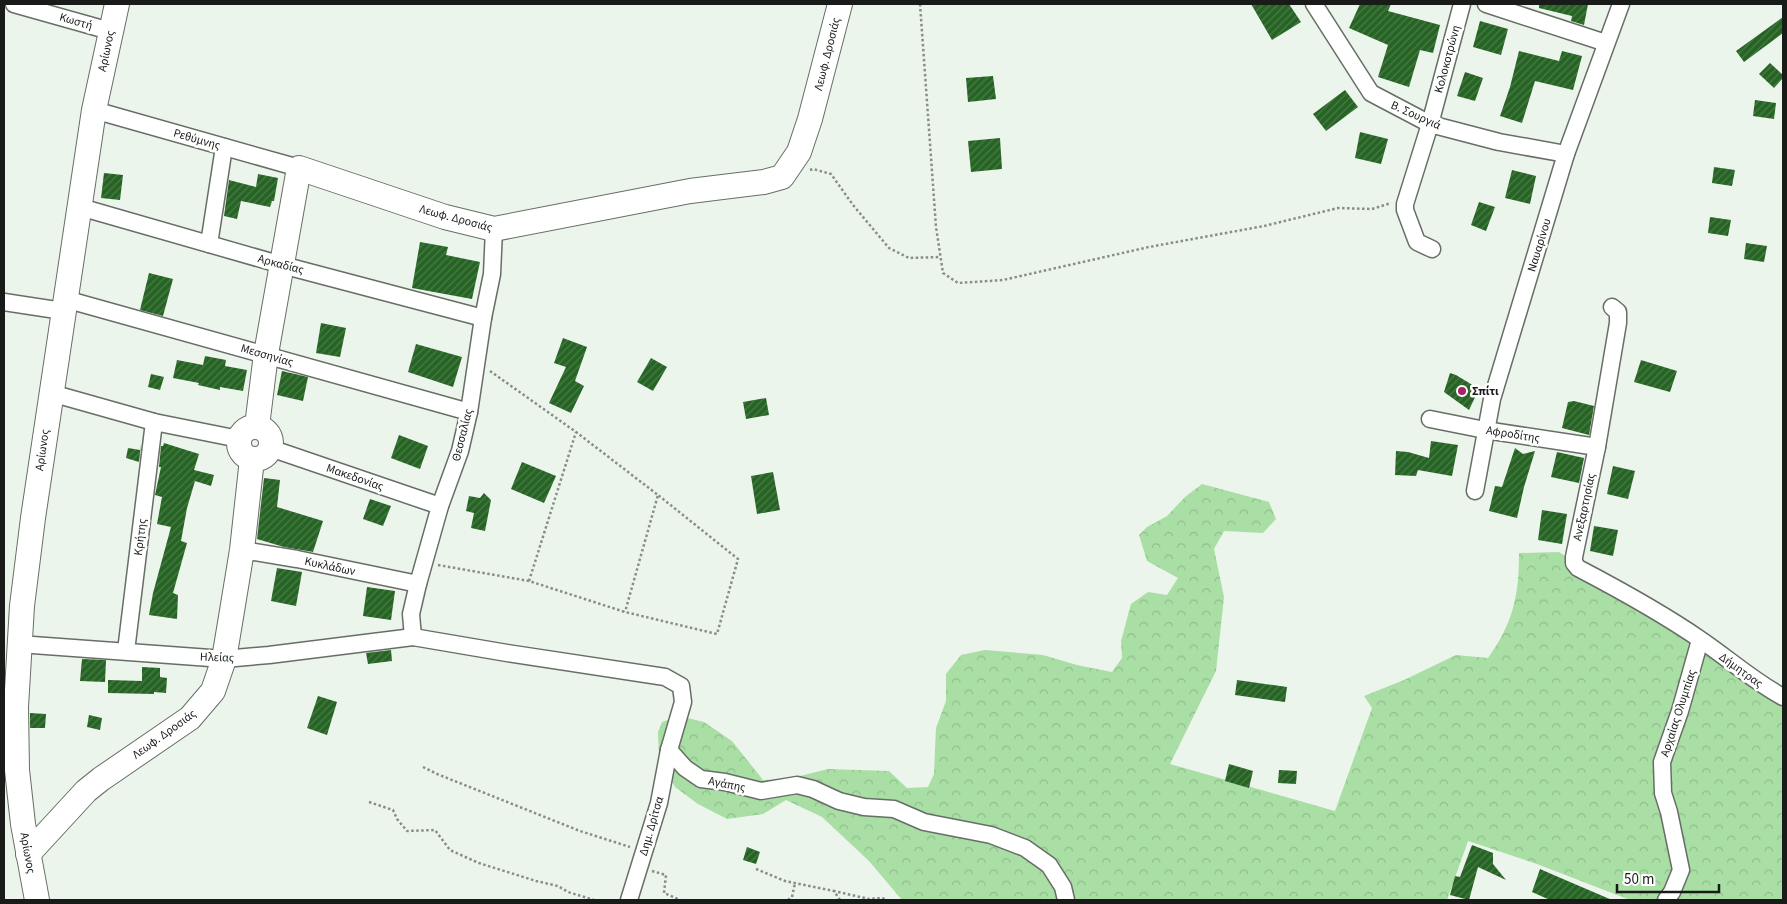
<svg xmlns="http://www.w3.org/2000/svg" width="1787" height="904" viewBox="0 0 1787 904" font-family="'Source Sans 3',sans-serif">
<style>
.forest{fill:url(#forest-crowns)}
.building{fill:url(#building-hatch)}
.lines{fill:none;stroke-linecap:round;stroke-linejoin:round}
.street-casing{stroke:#676e66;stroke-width:19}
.secondary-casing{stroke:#676e66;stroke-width:26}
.path{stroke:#878d87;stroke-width:2.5;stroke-dasharray:2.5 2.5;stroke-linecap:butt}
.street{stroke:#fff;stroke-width:16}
.secondary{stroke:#fff;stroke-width:24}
.poi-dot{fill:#a8226b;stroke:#fff;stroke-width:2}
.labels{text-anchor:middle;stroke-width:5;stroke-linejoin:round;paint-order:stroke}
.street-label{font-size:12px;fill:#181b18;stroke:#fff}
.poi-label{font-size:12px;font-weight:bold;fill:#181b18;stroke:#fff;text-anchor:start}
</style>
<defs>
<pattern id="forest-crowns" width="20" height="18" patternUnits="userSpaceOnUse" patternTransform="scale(1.25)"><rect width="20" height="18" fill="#a9dea5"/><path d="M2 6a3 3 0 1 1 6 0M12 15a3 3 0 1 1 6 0" fill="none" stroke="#91be8d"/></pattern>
<pattern id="building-hatch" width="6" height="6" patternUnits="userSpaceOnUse" patternTransform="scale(1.25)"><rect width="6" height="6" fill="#266424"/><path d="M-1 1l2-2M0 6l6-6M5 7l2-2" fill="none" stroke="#4b7a4a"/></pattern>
</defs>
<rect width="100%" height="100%" fill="#ecf5eb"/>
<path class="forest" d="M1202,484L1269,502L1276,519L1263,533L1224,531L1214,549L1224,597L1216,671L1170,764L1335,811L1372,708L1364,696L1404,680L1456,655L1488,658C1513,623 1519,596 1519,553L1559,552L1783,704V900H1630L1537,864L1468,841L1447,900H902L869,861L822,817L786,800L763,814L727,819L698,804L675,787L659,758L658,732L662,722L679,716L704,722L732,741L763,780L788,779L828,769L889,771L907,788L928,787L934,774L936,728L946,701V674L961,655L985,650L1043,655L1077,665L1112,672L1122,658L1121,641L1131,604L1148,592L1167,595L1178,578L1147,561L1139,535L1147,527L1167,516L1185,497Z"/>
<g class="building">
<polygon points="1251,4 1289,4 1301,22 1272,40"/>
<polygon points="1360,4 1391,4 1388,11 1440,25 1433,53 1420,50 1409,87 1378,77 1388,45 1349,28"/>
<polygon points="1539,4 1588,4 1584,25 1571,21 1572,16 1539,8"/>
<polygon points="1783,17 1783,33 1744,62 1736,51"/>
<polygon points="1480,21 1508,29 1501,55 1473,47"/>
<polygon points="1519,51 1559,61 1562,51 1582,56 1573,90 1535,81 1522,123 1500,116 1510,87"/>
<polygon points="1770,63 1783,75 1783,78 1774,88 1759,74"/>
<polygon points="1465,72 1483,78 1475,101 1457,96"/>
<polygon points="993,76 996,99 968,102 966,78"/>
<polygon points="1345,90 1358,107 1326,131 1313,114"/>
<polygon points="1755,100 1776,103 1774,119 1753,116"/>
<polygon points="1360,132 1388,139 1381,164 1355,158"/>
<polygon points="1000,138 1002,169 971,172 968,141"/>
<polygon points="1714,167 1735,170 1732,186 1712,183"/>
<polygon points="1512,170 1536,176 1530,204 1505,198"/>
<polygon points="104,173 123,175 120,200 101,198"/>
<polygon points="258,174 278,178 274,201 272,201 270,207 241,201 237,219 224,216 229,180 256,187"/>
<polygon points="1479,202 1495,207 1486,231 1471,225"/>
<polygon points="1710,217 1731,220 1728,236 1708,233"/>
<polygon points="420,242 448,247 446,255 480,262 472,299 412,288"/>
<polygon points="1746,243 1767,246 1764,262 1744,259"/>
<polygon points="149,273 173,279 163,316 140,310"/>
<polygon points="321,323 346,328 340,357 316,353"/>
<polygon points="563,338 587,347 575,381 584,386 571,413 549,403 566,367 554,363"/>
<polygon points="416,344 462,357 453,387 408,372"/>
<polygon points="205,356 226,360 225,366 247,370 243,391 220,387 220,390 198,385 199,383 173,378 177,360 203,365"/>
<polygon points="651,358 667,367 653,391 637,382"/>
<polygon points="1641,360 1677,371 1670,392 1634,382"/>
<polygon points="282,371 308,377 303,401 277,395"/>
<polygon points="1450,373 1456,375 1479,389 1469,410 1444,392"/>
<polygon points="151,374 164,377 160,390 148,387"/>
<polygon points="766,398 769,415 746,419 743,402"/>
<polygon points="1574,401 1594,406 1589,435 1562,428 1568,402"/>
<polygon points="399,435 428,446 420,469 391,458"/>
<polygon points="1431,441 1458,445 1452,476 1418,470 1416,476 1395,475 1396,451 1408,452 1429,458"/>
<polygon points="164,443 199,454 194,470 214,475 211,486 195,481 187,508 181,541 187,543 173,593 178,595 177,619 149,615 153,593 171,527 157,524 162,497 155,495 161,467 159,467 161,446 163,446"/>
<polygon points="141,444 139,462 126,458 128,448 140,450"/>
<polygon points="1515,448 1523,454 1535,451 1524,487 1517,518 1489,511 1495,486 1502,487"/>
<polygon points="1557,452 1584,458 1579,483 1551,477"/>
<polygon points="522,462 556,476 544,503 511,489"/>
<polygon points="1613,466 1635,471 1628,499 1607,494"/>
<polygon points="773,472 780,510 757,514 751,476"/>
<polygon points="264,478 280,480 277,507 323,521 313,552 284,547 257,539"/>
<polygon points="484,493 491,500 485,531 471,528 474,513 466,511 469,496 480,498"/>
<polygon points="370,499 391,506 383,526 363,519"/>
<polygon points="1542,510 1567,514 1562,544 1538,540"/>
<polygon points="1594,526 1618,530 1613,556 1590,551"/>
<polygon points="277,568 302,572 296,606 271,601"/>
<polygon points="367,587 395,591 391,620 363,616"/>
<polygon points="391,650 392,661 368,664 366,653"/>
<polygon points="82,659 106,660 105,682 80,681"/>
<polygon points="142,667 160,668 160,677 167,678 166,693 154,692 154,694 108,693 108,680 142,681"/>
<polygon points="1237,680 1287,687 1285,702 1235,695"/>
<polygon points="318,696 337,702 327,735 307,728"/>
<polygon points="30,713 46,714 45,728 30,728"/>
<polygon points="89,715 102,718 100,730 87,727"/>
<polygon points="1229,764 1253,771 1249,788 1225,781"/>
<polygon points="1279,770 1297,771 1296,784 1278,783"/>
<polygon points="1472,845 1493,853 1493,864 1506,880 1478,867 1469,900 1450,895 1455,876 1460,877"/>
<polygon points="747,847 760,852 756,864 743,860"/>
<polygon points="1540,869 1556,876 1612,900 1550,900 1532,892"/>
</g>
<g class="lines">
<g class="street-casing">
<g id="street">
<polyline points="14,4 110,31"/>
<polyline points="1314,4 1371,93 1430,124 1499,142 1566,154"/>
<polyline points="1486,4 1606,43"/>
<polyline points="94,110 299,168"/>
<polyline points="80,207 282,265 483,318"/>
<polyline points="209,244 224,147"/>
<polyline points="1432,249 1417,242 1405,210 1405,204 1430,124 1462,4"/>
<polyline points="65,299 469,412"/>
<polyline points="4,302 63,311"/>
<path d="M1612,307L1618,312V323L1597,447L1574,557V563L1578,568C1620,590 1662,613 1701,640C1729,659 1753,681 1783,697"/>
<polyline points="51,393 154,422 239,439"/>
<polyline points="1430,419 1485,430 1597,447"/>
<polyline points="270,448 440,506"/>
<polyline points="1475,491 1492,399 1566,154 1621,4"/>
<polyline points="242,550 297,559 418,584"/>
<polyline points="413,637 411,614 418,584 440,506 460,451 469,412 483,318 492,274 494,229"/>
<polyline points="19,644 224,659 269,655 413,637 507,653 665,677 681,686 683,702 669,750 685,768 701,779 725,782 761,791 797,785 813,789 839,801 864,807 894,809 924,822 991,835 1025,848 1049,865 1063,887 1066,900"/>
<polyline points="126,651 154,422"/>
<polyline points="629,900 659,803 669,750"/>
<polyline points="1666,900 1672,892 1681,870 1669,812 1663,793 1662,762 1680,711 1700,640"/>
</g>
</g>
<g class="secondary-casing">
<g id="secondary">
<polyline points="257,426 266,354 299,168 445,217 494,229 690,191 764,182 782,177 799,152 810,119 840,4"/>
<circle cx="255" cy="443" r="16"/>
<polyline points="28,854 86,791 101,779 190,718 213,691 224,659 232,611 242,550 252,459"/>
<polyline points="37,900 23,824 17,770 16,707 22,606 33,518 94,110 117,4"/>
</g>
</g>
<g class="path">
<polyline points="920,4 936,227 943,273 958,283 1003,280 1149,247 1264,226 1338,208 1372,209 1391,203"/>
<polyline points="810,170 813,169 831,174 853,205 889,248 909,258 940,257"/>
<polyline points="490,371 576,432 658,495 625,612"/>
<polyline points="438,565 529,581 625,612 717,634 738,559 658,495"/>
<polyline points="529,581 576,432"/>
<polyline points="423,767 437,774 580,831 630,847"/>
<polyline points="369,802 393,810 397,819 407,831 435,830 450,850 463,856 479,863 536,881 558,886 568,892 594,900"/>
<polyline points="756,869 785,881 834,891"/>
<polyline points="652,871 666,875 664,893 680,900"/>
<polyline points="788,900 792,897 795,883"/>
<polyline points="840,900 834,891 869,899 882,898 887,900"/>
</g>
<use href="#street" class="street"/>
<use href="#secondary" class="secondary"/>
</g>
<circle class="poi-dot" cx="1462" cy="391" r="5"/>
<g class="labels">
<g class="street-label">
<text transform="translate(76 21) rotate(16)" y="4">Κωστή</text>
<text transform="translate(106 51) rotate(-78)" y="4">Αρίωνος</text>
<text transform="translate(827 54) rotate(-76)" y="4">Λεωφ. Δροσιάς</text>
<text transform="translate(1447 59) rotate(-75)" y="4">Κολοκοτρώνη</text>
<text transform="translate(1416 115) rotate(24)" y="4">Β. Σουργιά</text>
<text transform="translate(197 139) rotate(16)" y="4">Ρεθύμνης</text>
<text transform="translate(456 218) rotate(15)" y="4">Λεωφ. Δροσιάς</text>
<text transform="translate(1539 245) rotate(-73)" y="4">Ναυαρίνου</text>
<text transform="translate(281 264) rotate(15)" y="4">Αρκαδίας</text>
<text transform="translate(267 355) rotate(16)" y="4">Μεσσηνίας</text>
<text transform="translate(1513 434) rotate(9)" y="4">Αφροδίτης</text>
<text transform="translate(462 435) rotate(-76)" y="4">Θεσσαλίας</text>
<text transform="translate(42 450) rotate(-82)" y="4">Αρίωνος</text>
<text transform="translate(355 477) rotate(19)" y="4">Μακεδονίας</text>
<text transform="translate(1584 507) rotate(-78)" y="4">Ανεξαρτησίας</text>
<text transform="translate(140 537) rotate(-83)" y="4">Κρήτης</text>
<text transform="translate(330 566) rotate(12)" y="4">Κυκλάδων</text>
<text transform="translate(217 657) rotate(2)" y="4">Ηλείας</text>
<text transform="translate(1741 670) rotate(36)" y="4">Δήμητρας</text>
<text transform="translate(1678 713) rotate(-72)" y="4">Αρχαίας Ολυμπίας</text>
<text transform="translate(164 734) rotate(-36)" y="4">Λεωφ. Δροσιάς</text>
<text transform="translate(727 784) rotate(11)" y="4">Αγάπης</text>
<text transform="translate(651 826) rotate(-74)" y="4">Δημ. Δρίτσα</text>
<text transform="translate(28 853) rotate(80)" y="4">Αρίωνος</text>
</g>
<g class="poi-label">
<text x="1472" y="395">Σπίτι</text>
</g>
</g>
<rect width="1787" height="904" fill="none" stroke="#181b18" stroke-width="10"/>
<path d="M1617 884v8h102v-8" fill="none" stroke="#181b18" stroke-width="2.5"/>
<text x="1624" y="884" font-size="15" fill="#181b18" stroke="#ffffff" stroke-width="4" paint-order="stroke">50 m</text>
</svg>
